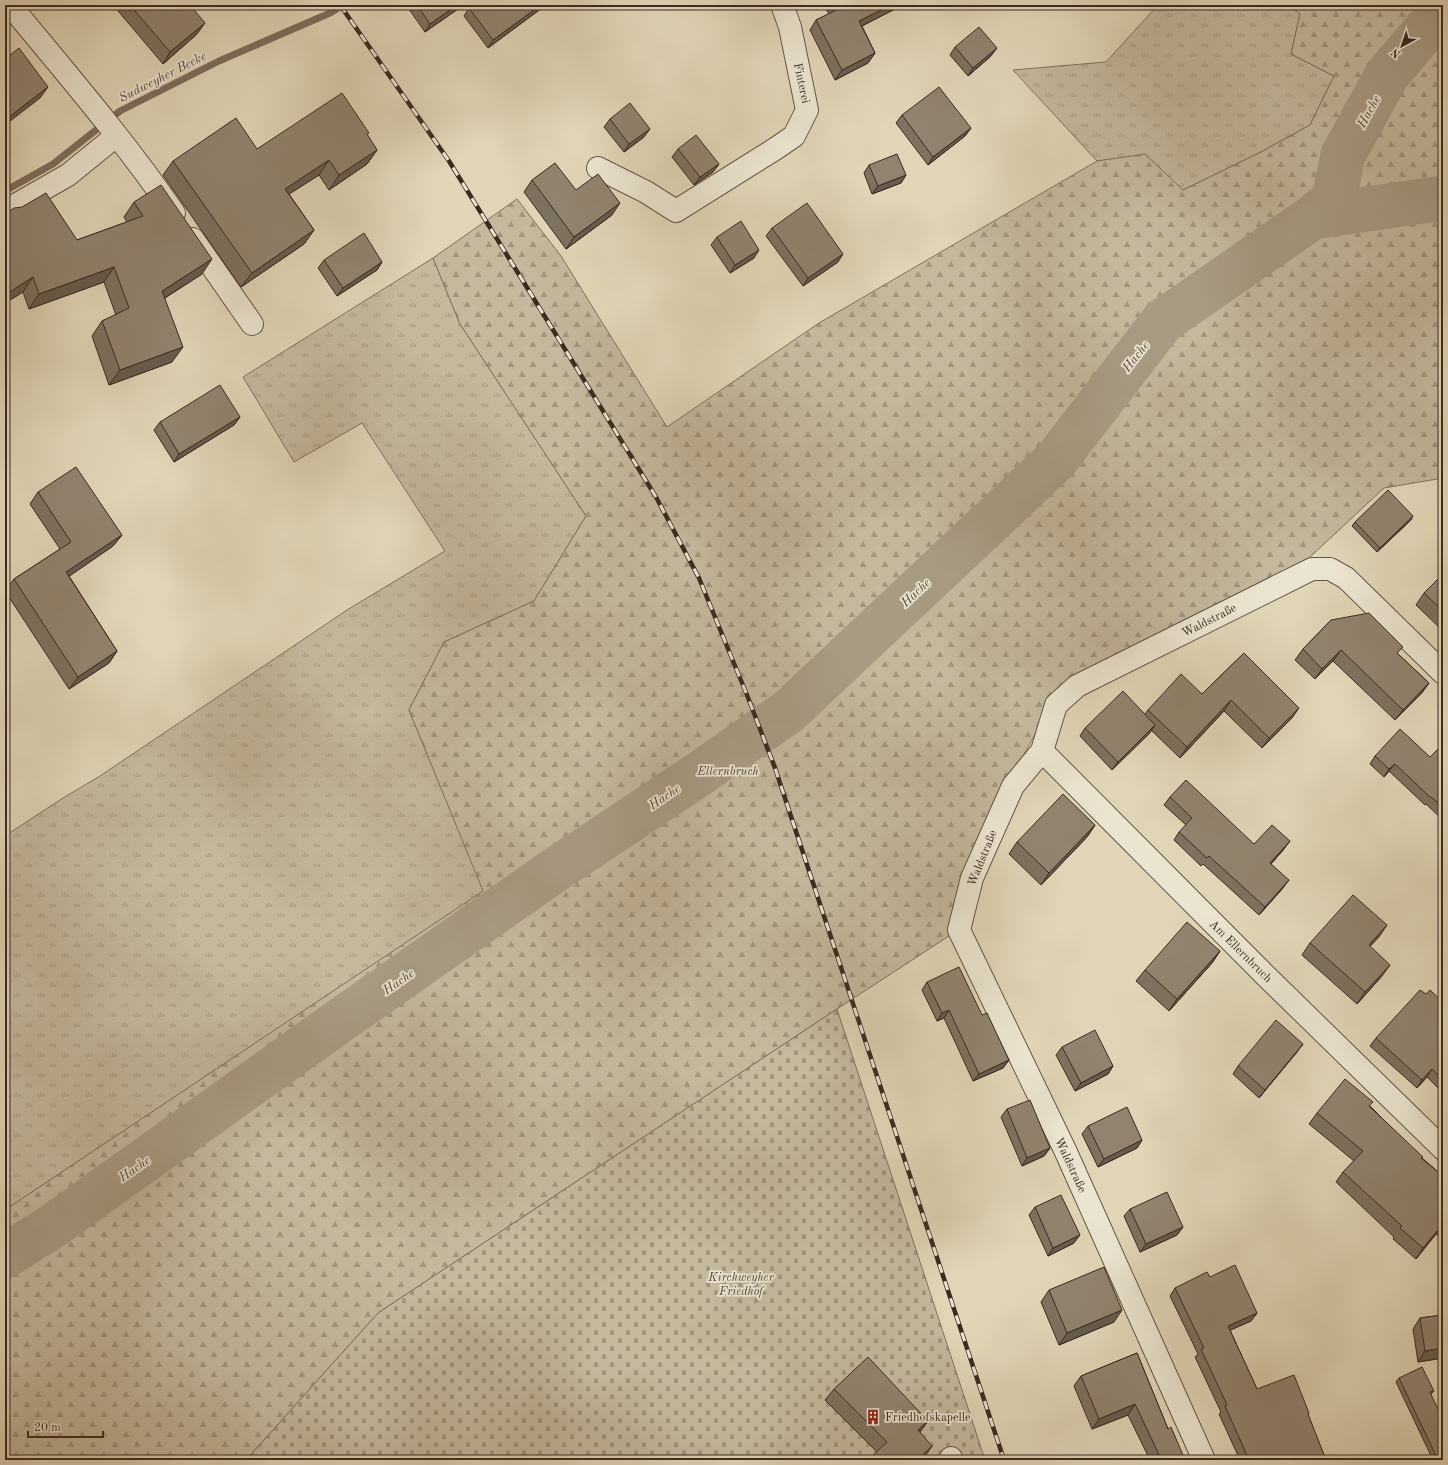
<svg xmlns="http://www.w3.org/2000/svg" width="1448" height="1465" viewBox="0 0 1448 1465" font-family="'Old Standard TT',serif">
<style>
.grass{fill:url(#grass-tufts);stroke:#807160}
.forest{fill:url(#forest-firs);stroke:#807160}
.cemetery{fill:url(#cemetery-stones);stroke:#807160}
.lines{fill:none;stroke-linecap:round;stroke-linejoin:round}
.stream{stroke:#7d6e5d;stroke-width:7}
.river{stroke:#a89b84;stroke-width:45}
.minor-casing{stroke:#655547;stroke-width:24}
.minor{stroke:#ebe4d0;stroke-width:22}
.rail-casing{stroke:#3c2a22;stroke-width:4.5}
.rail{stroke:#ebe4d0;stroke-width:3;stroke-dasharray:9;stroke-linecap:butt}
.wall{fill:#7d715f;stroke:#3c2a22}
.shaded-wall{fill:#665c4e;stroke:#3c2a22}
.building{fill:#91836f;stroke:#3c2a22}
.labels{text-anchor:middle;stroke-width:3.5;stroke-linejoin:round;paint-order:stroke}
.street-label{font-size:12px;fill:#3c2a22;stroke:#ebe4d0}
.park-label{font-size:12px;font-style:italic;fill:#57463b;stroke:#ebe4d0}
.poi-label{font-size:12px;fill:#3c2a22;stroke:#ebe4d0;text-anchor:start}
.water-label{font-size:13px;font-style:italic;fill:#57463a;stroke:#ebe4d0}
</style>
<defs>
<pattern id="grass-tufts" width="24" height="20" patternUnits="userSpaceOnUse"><rect width="24" height="20" fill="#c4b89d"/><path d="M3 7l-1-3M5 7V3M7 7l1-3M15 17l-1-3M17 17v-4M19 17l1-3" fill="none" stroke="#a09680"/></pattern>
<pattern id="forest-firs" width="22" height="20" patternUnits="userSpaceOnUse"><rect width="22" height="20" fill="#c4b89d"/><path d="M5 1l3.5 6h-7zM16 11l3.5 6h-7z" fill="#a09680"/></pattern>
<pattern id="cemetery-stones" width="16" height="16" patternUnits="userSpaceOnUse"><rect width="16" height="16" fill="#c4b89d"/><path d="M2 7V4a2 2 0 0 1 4 0v3zM10 15v-3a2 2 0 0 1 4 0v3z" fill="#a09680"/></pattern>
</defs>
<rect width="100%" height="100%" fill="#e0d5b6"/>
<filter id="stains"><feTurbulence type="fractalNoise" baseFrequency=".005" numOctaves="4"/><feColorMatrix values="0 0 0 0 .2 0 0 0 0 .09 0 0 0 0 .02 0 0 0 .5 -.17"/></filter>
<radialGradient id="worn" r=".72"><stop offset=".6" stop-color="#630" stop-opacity="0"/><stop offset="1" stop-color="#630" stop-opacity=".3"/></radialGradient>
<g class="grass">
<polygon points="1158,5 1288,5 1300,14 1291,54 1334,76 1310,125 1261,152 1183,190 1145,155 1097,161 1013,70 1106,62"/>
<polygon points="433,258 460,324 586,516 534,601 444,642 409,710 484,891 5,1210 5,836 63,798 100,776 347,610 445,551 362,423 294,462 243,377"/>
</g>
<polygon class="forest" points="1288,5 1429,5 1443,13 1443,478 1384,488 1309,558 1072,681 1040,725 1009,782 952,934 837,1009 378,1313 246,1460 5,1460 5,1210 483,891 409,710 444,642 534,601 586,516 460,324 433,258 517,199 561,256 667,427 819,323 1097,161 1145,154 1183,190 1261,152 1310,125 1334,76 1291,54 1300,14"/>
<polygon class="cemetery" points="837,1009 985,1460 246,1460 378,1313"/>
<g class="lines">
<polyline class="stream" points="5,191 53,164 120,111 219,61 330,13 343,5"/>
<g class="river">
<polyline points="1313,217 1334,199 1343,155 1387,75 1426,29 1443,15"/>
<polyline points="5,1256 50,1228 338,1022 552,872 702,772 789,711 1055,461 1163,321 1313,217 1443,198"/>
</g>
<g class="minor-casing">
<g id="minor">
<path d="M10,5C66,73 124,140 174,213"/>
<polyline points="598,168 646,192 676,211 775,149 794,136 807,110 790,27 782,5"/>
<polyline points="5,211 68,175 116,136"/>
<polyline points="193,239 252,324"/>
<polyline points="1042,751 1266,976 1443,1149"/>
<polyline points="951,1458 951,1460"/>
<polyline points="1204,1460 1065,1150 959,930 972,878 1013,786 1042,751 1056,705 1077,686 1312,569 1330,569 1346,578 1443,673"/>
</g>
</g>
<use href="#minor" class="minor"/>
<g class="rail-casing">
<polyline id="rail" points="340,5 449,161 656,497 699,578 747,695 775,768 1004,1460"/>
</g>
<use href="#rail" class="rail"/>
</g>
<g class="wall">
<polygon points="113,5 190,5 197,34 163,64"/>
<polygon points="406,5 461,5 458,9 425,32"/>
<polygon points="546,5 488,48 464,16 469,8"/>
<polygon points="824,5 898,5 895,9 862,26 875,53 868,63 835,80 810,30 816,20 829,14"/>
<polygon points="955,47 991,56 968,76 950,55"/>
<polygon points="902,115 971,128 965,136 928,165 896,123"/>
<polygon points="610,119 644,137 624,152 604,127"/>
<polygon points="367,135 377,150 367,164 329,190 319,175 289,194 314,230 304,244 241,287 163,175 173,161"/>
<polygon points="678,149 719,164 713,172 694,185 672,157"/>
<polygon points="869,165 906,175 901,183 872,194 864,173"/>
<polygon points="532,180 576,190 612,215 566,249 524,192"/>
<polygon points="134,202 202,274 165,298 172,362 109,385 92,336 102,321 116,315 104,282 29,309 23,292 5,303 5,214 77,240 127,222 124,217"/>
<polygon points="772,228 838,262 803,286 766,236"/>
<polygon points="717,237 754,258 730,273 711,245"/>
<polygon points="324,260 382,262 377,270 337,296 318,268"/>
<polygon points="240,417 234,425 174,462 154,430 160,422"/>
<polygon points="38,492 122,535 113,546 69,576 117,651 109,663 69,689 5,591 14,579 60,549 30,504"/>
<polygon points="1411,520 1377,552 1352,526 1355,522"/>
<polygon points="1443,574 1443,631 1416,605 1424,593"/>
<polygon points="1331,620 1398,654 1429,683 1421,694 1395,720 1333,661 1315,679 1295,660 1303,649"/>
<polygon points="1244,653 1292,718 1262,748 1224,711 1180,758 1151,730 1112,770 1080,736 1085,728 1145,714 1148,710 1202,694"/>
<polygon points="1443,744 1443,820 1426,804 1425,805 1389,771 1384,777 1370,764 1375,756 1430,757"/>
<polygon points="1170,797 1254,844 1284,849 1271,864 1283,888 1259,915 1203,864 1201,866 1174,840 1179,832 1186,825 1164,805"/>
<polygon points="1095,825 1087,837 1041,885 1009,854 1017,842"/>
<polygon points="1379,937 1370,946 1382,976 1357,1004 1302,955 1310,943"/>
<polygon points="1220,951 1212,963 1169,1011 1136,981 1145,970"/>
<polygon points="927,982 982,1015 1009,1060 1003,1068 973,1081 944,1018 937,1021 922,990"/>
<polygon points="1426,994 1443,1002 1443,1093 1427,1077 1417,1088 1370,1046 1376,1038"/>
<polygon points="1062,1047 1113,1066 1108,1074 1075,1091 1056,1055"/>
<polygon points="1297,1052 1259,1098 1233,1074 1238,1066"/>
<polygon points="1370,1106 1422,1158 1443,1176 1443,1240 1436,1234 1416,1259 1393,1239 1394,1237 1336,1182 1343,1172 1354,1161 1309,1124 1317,1113"/>
<polygon points="1007,1109 1050,1148 1044,1156 1022,1166 1001,1117"/>
<polygon points="1088,1126 1142,1140 1137,1148 1098,1167 1082,1134"/>
<polygon points="1035,1207 1074,1243 1048,1256 1029,1215"/>
<polygon points="1130,1209 1183,1227 1177,1235 1140,1252 1124,1216"/>
<polygon points="1210,1277 1257,1313 1251,1321 1230,1330 1257,1389 1309,1413 1308,1415 1326,1460 1240,1460 1219,1414 1221,1412 1195,1357 1198,1354 1170,1296 1175,1288"/>
<polygon points="1049,1290 1114,1322 1059,1345 1041,1302"/>
<polygon points="1443,1315 1443,1358 1418,1362 1413,1329 1420,1318"/>
<polygon points="1137,1353 1168,1429 1185,1460 1150,1460 1128,1415 1092,1429 1074,1386 1081,1376"/>
<polygon points="1399,1378 1434,1391 1431,1394 1443,1460 1433,1460 1396,1382"/>
<polygon points="834,1389 928,1421 920,1432 924,1458 922,1460 869,1460 877,1452 825,1400"/>
</g>
<g class="shaded-wall">
<polygon points="457,5 461,5 458,9 425,32 430,24"/>
<polygon points="541,5 546,5 488,48 493,40"/>
<polygon points="891,5 898,5 895,9 852,31 859,21"/>
<polygon points="205,23 197,34 163,64 170,52"/>
<polygon points="997,48 991,56 968,76 973,68"/>
<polygon points="875,53 868,63 835,80 842,70"/>
<polygon points="48,87 40,98 5,125 5,120"/>
<polygon points="971,128 965,136 928,165 933,157"/>
<polygon points="650,129 644,137 624,152 629,144"/>
<polygon points="377,150 367,164 329,190 339,175"/>
<polygon points="329,160 319,175 275,203 285,189"/>
<polygon points="719,164 713,172 694,185 700,177"/>
<polygon points="906,175 901,183 872,194 878,186"/>
<polygon points="620,203 612,215 566,249 574,237"/>
<polygon points="314,230 304,244 241,287 252,273"/>
<polygon points="759,250 754,258 730,273 735,265"/>
<polygon points="843,254 838,262 803,286 808,278"/>
<polygon points="212,259 202,274 152,306 162,291"/>
<polygon points="382,262 377,270 337,296 343,288"/>
<polygon points="114,267 104,282 29,309 39,294"/>
<polygon points="33,277 23,292 5,303 5,295"/>
<polygon points="183,347 172,362 109,385 120,370"/>
<polygon points="240,417 234,425 174,462 179,454"/>
<polygon points="1413,516 1411,520 1377,552 1380,548"/>
<polygon points="122,535 113,546 58,584 66,572"/>
<polygon points="1341,650 1333,661 1315,679 1322,669"/>
<polygon points="117,651 109,663 69,689 78,677"/>
<polygon points="1429,683 1421,694 1395,720 1403,710"/>
<polygon points="1231,700 1224,711 1180,758 1187,747"/>
<polygon points="1299,708 1292,718 1262,748 1269,738"/>
<polygon points="1155,725 1150,733 1112,770 1118,762"/>
<polygon points="1395,764 1389,771 1384,777 1389,769"/>
<polygon points="1095,825 1087,837 1041,885 1049,873"/>
<polygon points="1290,841 1284,849 1265,871 1270,863"/>
<polygon points="1289,880 1283,888 1259,915 1265,907"/>
<polygon points="1387,925 1379,937 1360,957 1369,945"/>
<polygon points="1220,951 1212,963 1169,1011 1177,999"/>
<polygon points="1390,965 1382,976 1357,1004 1365,992"/>
<polygon points="949,1010 944,1018 937,1021 942,1013"/>
<polygon points="1303,1044 1297,1052 1259,1098 1265,1090"/>
<polygon points="1009,1060 1003,1068 973,1081 979,1074"/>
<polygon points="1113,1066 1108,1074 1075,1091 1081,1083"/>
<polygon points="1432,1069 1427,1077 1417,1088 1422,1080"/>
<polygon points="1142,1140 1137,1148 1098,1167 1104,1159"/>
<polygon points="1050,1148 1044,1156 1022,1166 1027,1158"/>
<polygon points="1443,1224 1436,1234 1416,1259 1423,1248"/>
<polygon points="1183,1227 1177,1235 1140,1252 1146,1244"/>
<polygon points="1080,1235 1074,1243 1048,1256 1053,1248"/>
<polygon points="1122,1310 1114,1322 1059,1345 1067,1333"/>
<polygon points="1257,1313 1251,1321 1222,1334 1228,1326"/>
<polygon points="1443,1348 1443,1358 1418,1362 1425,1351"/>
<polygon points="1135,1404 1128,1415 1092,1429 1099,1419"/>
<polygon points="928,1421 919,1433 918,1430"/>
<polygon points="932,1446 924,1458 922,1460 917,1460"/>
</g>
<g class="building">
<polygon points="130,5 190,5 205,23 170,52"/>
<polygon points="417,5 457,5 430,24"/>
<polygon points="473,5 541,5 493,40 469,8"/>
<polygon points="836,5 891,5 859,21 875,53 842,70 816,20 838,9"/>
<polygon points="979,27 997,48 973,68 955,47"/>
<polygon points="19,48 48,87 5,120 5,59"/>
<polygon points="939,87 971,128 933,157 902,115"/>
<polygon points="342,93 369,133 367,134 377,150 339,175 329,160 285,189 314,230 252,273 173,161 236,118 257,149"/>
<polygon points="630,103 650,129 629,144 610,119"/>
<polygon points="696,135 719,164 700,177 678,149"/>
<polygon points="897,154 906,175 878,186 869,165"/>
<polygon points="555,163 576,190 598,174 620,203 574,237 532,180"/>
<polygon points="161,185 212,259 162,291 183,347 120,370 102,321 129,308 114,267 39,294 33,277 5,295 5,214 14,208 22,207 46,193 77,240 143,216 134,202"/>
<polygon points="807,203 843,254 808,278 772,228"/>
<polygon points="741,221 759,250 735,265 717,237"/>
<polygon points="364,233 382,262 343,288 324,260"/>
<polygon points="220,385 240,417 179,454 160,422"/>
<polygon points="76,467 122,535 66,572 117,651 78,677 14,579 71,542 38,492"/>
<polygon points="1388,490 1413,516 1380,548 1355,522"/>
<polygon points="1443,574 1443,611 1424,593"/>
<polygon points="1369,613 1403,647 1397,653 1429,683 1403,710 1341,650 1322,669 1303,649 1331,620"/>
<polygon points="1244,653 1299,708 1269,738 1231,700 1187,747 1148,710 1181,674 1202,694"/>
<polygon points="1123,691 1155,725 1118,762 1085,728"/>
<polygon points="1400,729 1430,757 1443,744 1443,807 1431,797 1430,797 1395,764 1389,769 1375,756"/>
<polygon points="1186,780 1254,844 1272,825 1290,841 1270,863 1289,880 1265,907 1209,856 1207,858 1179,832 1192,818 1170,797"/>
<polygon points="1063,794 1095,825 1049,873 1017,842"/>
<polygon points="1353,895 1387,925 1369,945 1390,965 1365,992 1310,943"/>
<polygon points="1187,922 1220,951 1177,999 1145,970"/>
<polygon points="959,967 982,1015 987,1013 1009,1060 979,1074 949,1010 942,1013 927,982"/>
<polygon points="1420,990 1426,994 1430,990 1443,1002 1443,1080 1432,1069 1422,1080 1376,1038"/>
<polygon points="1276,1020 1303,1044 1265,1090 1238,1066"/>
<polygon points="1095,1030 1113,1066 1081,1083 1062,1047"/>
<polygon points="1345,1079 1373,1102 1369,1106 1423,1157 1421,1158 1443,1176 1443,1224 1423,1248 1400,1228 1402,1226 1343,1172 1363,1151 1317,1113"/>
<polygon points="1030,1100 1050,1148 1027,1158 1007,1109"/>
<polygon points="1127,1107 1142,1140 1104,1159 1088,1126"/>
<polygon points="1167,1192 1183,1227 1146,1244 1130,1209"/>
<polygon points="1061,1195 1080,1235 1053,1248 1035,1207"/>
<polygon points="1235,1265 1257,1313 1228,1326 1257,1389 1294,1375 1309,1413 1308,1414 1326,1460 1249,1460 1225,1406 1227,1405 1201,1349 1204,1348 1175,1288 1207,1272 1210,1277"/>
<polygon points="1104,1267 1122,1310 1067,1333 1049,1290"/>
<polygon points="1443,1315 1443,1348 1425,1351 1420,1318"/>
<polygon points="1137,1353 1168,1429 1171,1427 1185,1460 1158,1460 1161,1459 1135,1404 1099,1419 1081,1376"/>
<polygon points="868,1357 928,1421 918,1430 932,1446 917,1460 870,1460 869,1459 887,1442 834,1389"/>
<polygon points="1422,1367 1434,1391 1430,1392 1443,1420 1443,1459 1442,1460 1438,1460 1399,1378"/>
</g>
<defs>
<g id="building-bare" transform="scale(1.2)"><path d="M-4-6H4V6H1V3H-1V6H-4ZM-2.5-4.3h1.7v1.8h-1.7ZM.8-4.3h1.7v1.8H.8ZM-2.5-1h1.7V.8h-1.7ZM.8-1h1.7V.8H.8Z" fill="#8f2418" stroke="#ebe4d0" stroke-width="2.5" paint-order="stroke"/></g>
</defs>
<g fill-rule="evenodd">
<use href="#building-bare" x="873" y="1417"/>
</g>
<g class="labels">
<g class="street-label">
<text transform="translate(802 83) rotate(78)" y="4">Finterei</text>
<text transform="translate(1209 620) rotate(-27)" y="4">Waldstraße</text>
<text transform="translate(982 858) rotate(-68)" y="4">Waldstraße</text>
<text transform="translate(1241 951) rotate(45)" y="4">Am Ellernbruch</text>
<text transform="translate(1071 1165) rotate(65)" y="4">Waldstraße</text>
</g>
<g class="park-label">
<text x="728" y="775">Ellernbruch</text>
<text x="741" y="1281">Kirchweyher<tspan x="741" dy="14">Friedhof</tspan></text>
</g>
<g class="poi-label">
<text x="885" y="1421">Friedhofskapelle</text>
</g>
<g class="water-label">
<text transform="translate(162 76) rotate(-27)" y="5">Sudweyher Beeke</text>
<text transform="translate(1368 111) rotate(-61)" y="5">Hache</text>
<text transform="translate(1135 356) rotate(-52)" y="5">Hache</text>
<text transform="translate(915 592) rotate(-43)" y="5">Hache</text>
<text transform="translate(664 796) rotate(-34)" y="5">Hache</text>
<text transform="translate(398 981) rotate(-35)" y="5">Hache</text>
<text transform="translate(134 1168) rotate(-35)" y="5">Hache</text>
</g>
</g>
<rect width="1448" height="1465" fill="none" stroke="#e0d5b6" stroke-width="20"/>
<rect x="6" y="6" width="1436" height="1453" fill="none" stroke="#3c2a22" stroke-width="2"/>
<rect x="10" y="10" width="1428" height="1445" fill="none" stroke="#3c2a22"/>
<g transform="translate(1402 46) rotate(220)" stroke="#ebe4d0" stroke-width="3" paint-order="stroke">
<path d="M0-3L7 15L0 10L-7 15Z" fill="#3c2a22"/>
<text y="-6" font-size="11" font-weight="bold" text-anchor="middle" fill="#3c2a22">N</text>
</g>
<path d="M28 1431v6h75v-6" fill="none" stroke="#3c2a22" stroke-width="2"/>
<text x="34" y="1431" font-size="12" fill="#3c2a22" stroke="#ebe4d0" stroke-width="3" paint-order="stroke">20 m</text>
<rect width="100%" height="100%" filter="url(#stains)"/>
<rect width="100%" height="100%" fill="url(#worn)"/>
</svg>
